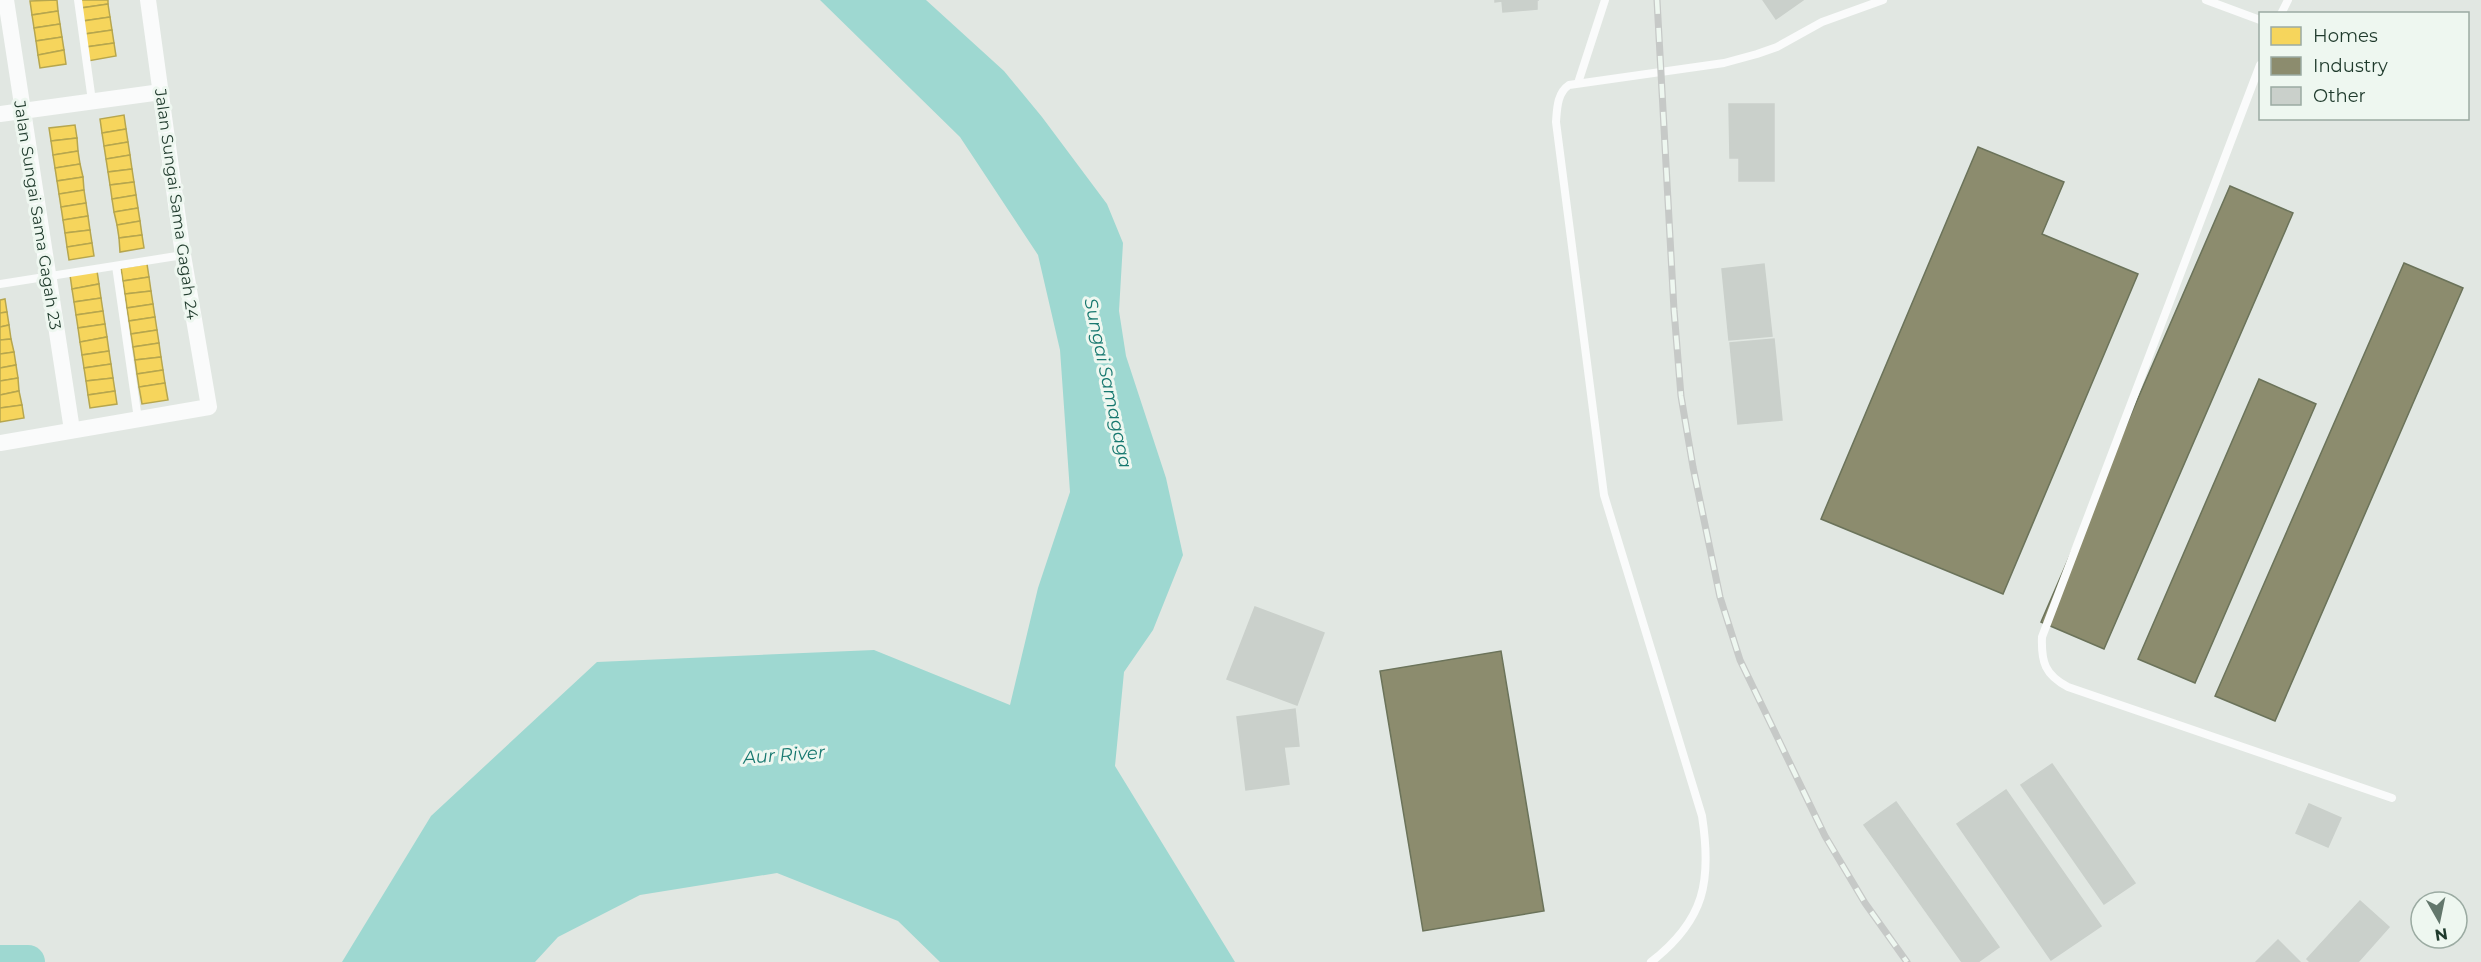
<svg xmlns="http://www.w3.org/2000/svg" width="2481" height="962" viewBox="0 0 2481 962" font-family="Montserrat,sans-serif">
<style>
.water{fill:#9ed8d1}
.homes{fill:#f6d55c;stroke:#b6a64e;stroke-width:1.5}
.industry{fill:#8c8c6e;stroke:#6b735a;stroke-width:1.5}
.lines{fill:none;stroke-linecap:round;stroke-linejoin:round}
.river{stroke:#9ed8d1;stroke-width:34}
.building{fill:#cad0cb;stroke:#cad0cb;stroke-width:1.5}
.service{stroke:#fafbfb;stroke-width:8}
.minor{stroke:#fafbfb;stroke-width:16}
.rail-casing{stroke:#c6c9c7;stroke-width:7}
.rail{stroke:#eef7f0;stroke-width:4.5;stroke-dasharray:14;stroke-linecap:butt}
.labels{text-anchor:middle;stroke-width:6;stroke-linejoin:round;paint-order:stroke}
.street-label{font-size:16px;fill:#1f3a2c;stroke:#eef7f0}
.water-label{font-size:18px;font-style:italic;fill:#17786f;stroke:#eef7f0}
</style>
<rect width="100%" height="100%" fill="#e1e7e2"/>
<polygon class="water" points="820,0 926,0 1004,71 1042,117 1107,204 1123,243 1119,311 1126,356 1166,478 1183,555 1153,630 1124,672 1115,766 1235,962 940,962 898,921 777,873 640,895 558,937 535,962 342,962 431,816 597,662 874,650 1010,705 1038,588 1070,492 1060,350 1038,255 960,137"/>
<g class="homes">
<polygon points="57,0 58,11 32,15 30,1"/>
<polygon points="80,0 108,0 108,4 81,8"/>
<polygon points="108,4 110,17 83,21 81,8"/>
<polygon points="58,11 60,24 34,28 32,15"/>
<polygon points="110,17 112,30 85,34 83,21"/>
<polygon points="60,24 62,37 36,41 34,28"/>
<polygon points="112,30 114,43 86,47 85,34"/>
<polygon points="62,37 64,50 38,55 36,41"/>
<polygon points="114,43 116,56 88,61 86,47"/>
<polygon points="64,50 66,64 40,68 38,55"/>
<polygon points="124,115 126,129 102,133 100,119"/>
<polygon points="75,125 77,138 51,141 49,128"/>
<polygon points="126,129 128,142 104,146 102,133"/>
<polygon points="77,138 78,151 53,155 51,141"/>
<polygon points="128,142 130,155 106,159 104,146"/>
<polygon points="78,151 80,164 55,168 53,155"/>
<polygon points="130,155 132,169 108,172 106,159"/>
<polygon points="80,164 83,177 57,181 55,168"/>
<polygon points="132,169 134,182 110,185 108,172"/>
<polygon points="83,177 84,190 59,194 57,181"/>
<polygon points="134,182 136,195 112,199 110,185"/>
<polygon points="84,190 86,203 61,207 59,194"/>
<polygon points="136,195 138,208 114,212 112,199"/>
<polygon points="86,203 88,216 63,220 61,207"/>
<polygon points="138,208 140,221 117,225 114,212"/>
<polygon points="88,216 90,230 65,233 63,220"/>
<polygon points="140,221 142,235 119,238 117,225"/>
<polygon points="90,230 92,243 67,247 65,233"/>
<polygon points="142,235 144,248 120,252 119,238"/>
<polygon points="92,243 94,256 69,260 67,247"/>
<polygon points="147,264 149,277 123,281 121,268"/>
<polygon points="97,271 99,284 72,289 70,275"/>
<polygon points="149,277 151,291 125,294 123,281"/>
<polygon points="99,284 101,298 74,302 72,289"/>
<polygon points="151,291 153,304 127,308 125,294"/>
<polygon points="101,298 103,311 76,315 74,302"/>
<polygon points="5,299 7,312 0,313 0,300"/>
<polygon points="153,304 155,317 129,321 127,308"/>
<polygon points="103,311 105,324 78,328 76,315"/>
<polygon points="7,312 9,325 0,327 0,313"/>
<polygon points="155,317 157,330 131,334 129,321"/>
<polygon points="105,324 107,337 80,342 78,328"/>
<polygon points="9,325 11,339 0,340 0,327"/>
<polygon points="157,330 159,343 133,347 131,334"/>
<polygon points="107,337 109,351 82,355 80,342"/>
<polygon points="11,339 14,352 0,354 0,340"/>
<polygon points="159,343 161,357 135,360 133,347"/>
<polygon points="109,351 111,364 84,368 82,355"/>
<polygon points="14,352 16,365 0,368 0,354"/>
<polygon points="161,357 163,370 137,374 135,360"/>
<polygon points="111,364 113,378 86,381 84,368"/>
<polygon points="16,365 18,378 0,381 0,368"/>
<polygon points="163,370 165,383 139,387 137,374"/>
<polygon points="18,378 19,391 0,395 0,381"/>
<polygon points="113,378 115,391 88,395 86,381"/>
<polygon points="165,383 168,400 142,404 139,387"/>
<polygon points="19,391 22,405 0,408 0,395"/>
<polygon points="115,391 117,404 90,408 88,395"/>
<polygon points="22,405 24,418 0,422 0,408"/>
</g>
<g class="industry">
<polygon points="1978,147 2064,182 2042,234 2138,274 2003,594 1821,519"/>
<polygon points="2230,186 2293,213 2104,649 2041,622"/>
<polygon points="2404,263 2463,288 2275,721 2215,696"/>
<polygon points="2259,379 2316,404 2195,683 2138,659"/>
<polygon points="1501,651 1544,911 1423,931 1380,671"/>
</g>
<g class="lines">
<polyline class="river" points="0,962 28,962"/>
</g>
<g class="building">
<polygon points="1495,0 1539,0 1537,0 1537,9 1503,12 1502,1 1495,2"/>
<polygon points="1763,0 1803,0 1776,19"/>
<polygon points="1729,104 1774,104 1774,181 1739,181 1739,158 1730,158"/>
<polygon points="1764,264 1772,336 1729,340 1722,269"/>
<polygon points="1774,339 1782,420 1738,424 1730,343"/>
<polygon points="1255,607 1324,633 1297,705 1227,679"/>
<polygon points="1295,709 1299,746 1284,747 1289,784 1246,790 1237,717"/>
<polygon points="2052,764 2135,883 2104,904 2021,785"/>
<polygon points="2006,790 2101,926 2051,960 1957,824"/>
<polygon points="1896,802 1999,947 1978,962 1962,962 1864,825"/>
<polygon points="2309,804 2341,818 2328,847 2296,833"/>
<polygon points="2360,901 2389,927 2358,962 2310,962 2307,959"/>
<polygon points="2278,940 2300,962 2256,962"/>
</g>
<g class="lines">
<g class="service">
<polyline points="78,0 92,101"/>
<polyline points="2206,0 2260,20"/>
<polyline points="2281,14 2288,0"/>
<path d="M2260,65L2042,637C2041,662 2045,675 2068,687L2392,798"/>
<polyline points="1578,83 1605,0"/>
<polyline points="116,266 138,419"/>
<polyline points="0,284 183,255"/>
<path d="M1651,962C1705,920 1712,881 1702,816L1604,495L1556,122C1557,109 1557,93 1569,85L1724,63L1757,54L1777,47L1822,22L1883,0"/>
</g>
<g class="minor">
<polyline points="6,0 72,430"/>
<polyline points="0,114 161,92"/>
<polyline points="0,443 209,407 183,255 148,0"/>
</g>
<g class="rail-casing">
<polyline id="rail" points="1657,0 1674,310 1681,396 1693,467 1720,597 1740,660 1825,836 1865,903 1907,962"/>
</g>
<use href="#rail" class="rail"/>
</g>
<g class="labels">
<g class="street-label">
<text transform="translate(177 204) rotate(82)" y="6">Jalan Sungai Sama Gagah 24</text>
<text transform="translate(38 215) rotate(81)" y="6">Jalan Sungai Sama Gagah 23</text>
</g>
<g class="water-label">
<text transform="translate(1108 383) rotate(78)" y="6">Sungai Samagaga</text>
<text transform="translate(784 755) rotate(-4)" y="6">Aur River</text>
</g>
</g>
<rect x="2259" y="12" width="210" height="108" fill="#eef7f0" stroke="#9baba2" stroke-width="1.5"/>
<rect x="2271" y="27" width="30" height="18" fill="#f6d55c" stroke="#9baba2" stroke-width="1.5"/>
<text x="2313" y="42" font-size="18" fill="#1f3a2c">Homes</text>
<rect x="2271" y="57" width="30" height="18" fill="#8c8c6e" stroke="#9baba2" stroke-width="1.5"/>
<text x="2313" y="72" font-size="18" fill="#1f3a2c">Industry</text>
<rect x="2271" y="87" width="30" height="18" fill="#cad0cb" stroke="#9baba2" stroke-width="1.5"/>
<text x="2313" y="102" font-size="18" fill="#1f3a2c">Other</text>
<g transform="translate(2439 920) rotate(171)"><circle r="28" fill="#eef7f0" stroke="#9baba2" stroke-width="1.5"/>
<path d="M0-4.5L10 22L0 15L-10 22Z" fill="#63776c"/>
<text y="-9" font-size="16" font-weight="bold" text-anchor="middle" fill="#1f3a2c">N</text>
</g>
</svg>
